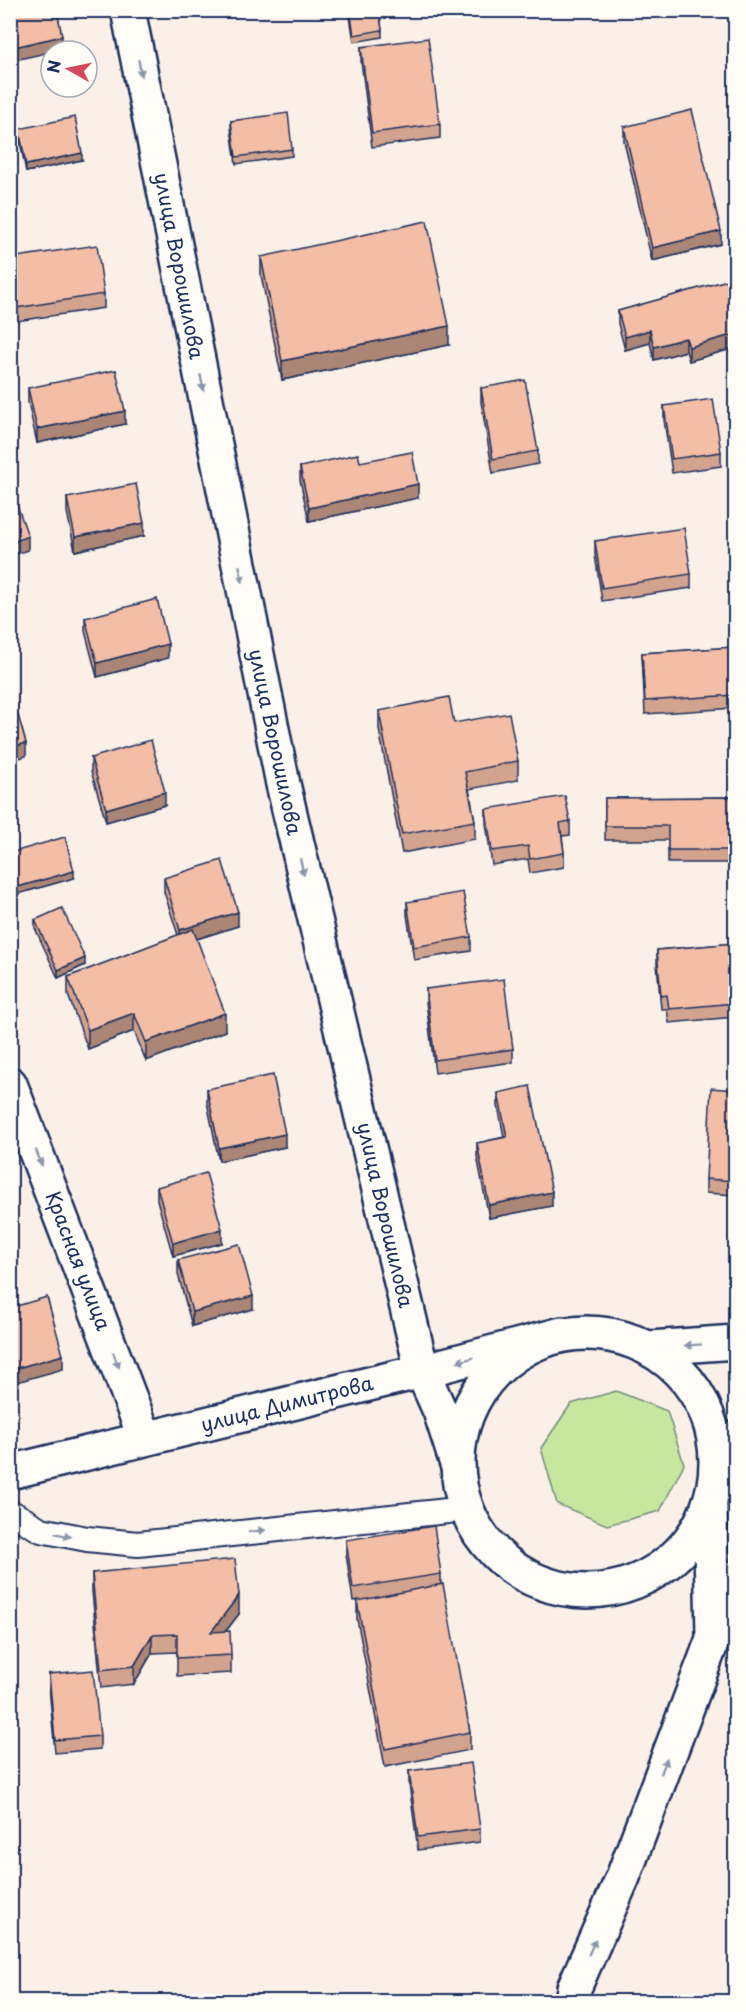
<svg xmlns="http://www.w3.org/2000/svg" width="746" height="2012" viewBox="0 0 746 2012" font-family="'Playpen Sans',sans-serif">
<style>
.green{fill:#c7e79f;stroke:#718b7e;stroke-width:1.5}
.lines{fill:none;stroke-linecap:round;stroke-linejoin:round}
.service-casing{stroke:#1b2f5e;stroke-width:28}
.minor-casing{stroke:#1b2f5e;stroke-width:38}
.tertiary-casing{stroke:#1b2f5e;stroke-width:38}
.secondary-casing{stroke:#1b2f5e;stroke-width:38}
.service{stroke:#fdfcf7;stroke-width:24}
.minor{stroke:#fdfcf7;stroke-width:33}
.tertiary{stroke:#fdfcf7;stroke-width:33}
.secondary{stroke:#fdfcf7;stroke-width:33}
.wall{fill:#d2a38f;stroke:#1b2f5e;stroke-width:1.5}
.shaded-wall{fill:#ab8574;stroke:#1b2f5e;stroke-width:1.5}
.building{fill:#f4bea6;stroke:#1b2f5e;stroke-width:1.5}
.oneway{fill:#8c96aa}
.labels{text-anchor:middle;stroke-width:6;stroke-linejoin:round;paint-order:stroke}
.street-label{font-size:20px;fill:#1b2f5e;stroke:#fdfcf7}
</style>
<rect width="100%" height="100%" fill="#fbf0e7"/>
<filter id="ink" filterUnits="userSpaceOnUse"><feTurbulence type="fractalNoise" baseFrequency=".0167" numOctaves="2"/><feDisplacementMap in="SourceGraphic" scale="12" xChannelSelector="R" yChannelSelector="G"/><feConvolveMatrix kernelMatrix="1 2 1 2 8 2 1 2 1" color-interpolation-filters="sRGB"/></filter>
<g filter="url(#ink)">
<polygon class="green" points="616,1391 667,1411 684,1464 660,1511 607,1525 557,1504 541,1448 571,1404"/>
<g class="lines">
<g class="service-casing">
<polyline id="service" points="10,1512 41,1530 87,1539 138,1544 466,1509"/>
</g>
<g class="minor-casing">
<polyline id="minor" points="10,1084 145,1438"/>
</g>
<g class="tertiary-casing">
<g id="tertiary">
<polyline points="128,10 283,784 422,1371 440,1411 457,1464"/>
<polyline points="422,1371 562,1334"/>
<polyline points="717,1460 736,1438"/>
<polyline points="710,1505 713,1634"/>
</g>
</g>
<g class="secondary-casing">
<g id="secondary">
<circle cx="587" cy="1462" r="129"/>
<polyline points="650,1348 736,1342"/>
<polyline points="10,1472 422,1371"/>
<polyline points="572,2002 574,1988 623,1877 736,1578"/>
</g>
</g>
<use href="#service" class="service"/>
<use href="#minor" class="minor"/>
<use href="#tertiary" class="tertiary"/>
<use href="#secondary" class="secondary"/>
</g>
<g class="wall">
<polygon points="219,10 248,10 219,14"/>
<polygon points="349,10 379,10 382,30 382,37 354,42"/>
<polygon points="361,47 440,124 440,138 372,147 361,61"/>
<polygon points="231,121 292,149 292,156 236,164 231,128"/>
<polygon points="624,127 721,244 652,261 624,141"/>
<polygon points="19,129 82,160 26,172 19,136"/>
<polygon points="261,257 449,345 282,380 261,275"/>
<polygon points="10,258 104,294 104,308 10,322"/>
<polygon points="735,278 735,348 689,361 686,351 654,360 650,343 625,350 618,324 618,311"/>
<polygon points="28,388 125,424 37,443 28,402"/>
<polygon points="481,388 538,451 538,464 493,473 481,402"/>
<polygon points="664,406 721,452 721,466 672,473 664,420"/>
<polygon points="360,462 418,498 309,521 300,480 300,467"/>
<polygon points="67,498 144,536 75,551 67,512"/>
<polygon points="595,541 691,574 691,588 602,601 595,555"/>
<polygon points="85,618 168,658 97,677 85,631"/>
<polygon points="735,647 735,708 645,714 642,653"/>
<polygon points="379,711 454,723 518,761 518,780 469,789 475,821 475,839 402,853 379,729"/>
<polygon points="91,758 165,805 106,822 91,771"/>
<polygon points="735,797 735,863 668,863 668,840 605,840 605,798"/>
<polygon points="486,809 570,821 570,835 562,836 564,853 564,867 530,873 528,859 492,865 486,823"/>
<polygon points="10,853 74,878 14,895 10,882"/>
<polygon points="164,878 238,926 197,939 225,1031 146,1061 134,1031 88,1049 68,995 68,977 178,935 164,892"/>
<polygon points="407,902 471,937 471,951 414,960 407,915"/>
<polygon points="35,920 85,965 58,978 35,928"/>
<polygon points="735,943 735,1017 669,1023 667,1009 661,1009 657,964 657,950"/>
<polygon points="426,989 513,1049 513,1062 435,1073 426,1002"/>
<polygon points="207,1089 285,1147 219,1161 207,1102"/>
<polygon points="735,1090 735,1176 734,1176 734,1195 706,1193 706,1179"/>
<polygon points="498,1093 552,1206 489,1218 477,1156 477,1143 504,1137 498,1106"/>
<polygon points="157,1187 222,1243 173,1256 157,1200"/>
<polygon points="178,1260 253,1309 192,1326 178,1274"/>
<polygon points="346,1540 441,1574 441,1585 470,1732 470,1750 385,1767 357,1619 357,1601 360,1600 353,1601 346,1554"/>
<polygon points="92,1573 239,1614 226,1631 231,1655 231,1673 177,1676 177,1652 152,1653 134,1684 101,1688 92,1591"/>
<polygon points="49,1674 100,1736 100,1749 55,1753 49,1687"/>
<polygon points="409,1771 480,1829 480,1842 418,1850 409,1784"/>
</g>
<g class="shaded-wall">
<polygon points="62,36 62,49 51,51 51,52 10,61 10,48"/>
<polygon points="82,153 82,160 26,172 26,165"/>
<polygon points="721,231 721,244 652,261 652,248"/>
<polygon points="449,326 449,345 282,380 282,361"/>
<polygon points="650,330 650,343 625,350 625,337"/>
<polygon points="735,334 735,348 689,361 689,347"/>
<polygon points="686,338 686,351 654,360 654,347"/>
<polygon points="125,411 125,424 37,443 37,429"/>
<polygon points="418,484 418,498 309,521 309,508"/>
<polygon points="144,523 144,536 75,551 75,537"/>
<polygon points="28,536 28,550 10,556 10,543"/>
<polygon points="168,644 168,658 97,677 97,663"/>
<polygon points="26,743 26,756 10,761 10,748"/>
<polygon points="165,792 165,805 106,822 106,809"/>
<polygon points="74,871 74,878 14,895 14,888"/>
<polygon points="238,912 238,926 180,944 180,930"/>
<polygon points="85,958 85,965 58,978 58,970"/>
<polygon points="134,1013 134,1031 88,1049 88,1030"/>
<polygon points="225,1013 225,1031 146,1061 146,1042"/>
<polygon points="285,1134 285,1147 219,1161 219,1148"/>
<polygon points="552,1192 552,1206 489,1218 489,1205"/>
<polygon points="222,1229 222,1243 173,1256 173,1243"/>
<polygon points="253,1296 253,1309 192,1326 192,1312"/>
<polygon points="63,1355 63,1369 10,1384 10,1370"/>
<polygon points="239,1595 239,1614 211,1650 211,1632"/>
<polygon points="152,1635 152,1653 134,1684 134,1666"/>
</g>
<g class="building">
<polygon points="10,10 57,10 62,36 10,48"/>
<polygon points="350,10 379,10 382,30 354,35"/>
<polygon points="428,38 440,124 372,133 361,47"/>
<polygon points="692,110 721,231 652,248 624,127"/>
<polygon points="288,113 292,149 236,157 231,121"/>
<polygon points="75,117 82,153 26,165 19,129"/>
<polygon points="427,221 449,326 282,361 261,257"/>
<polygon points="97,245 104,294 10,309 10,258"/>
<polygon points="735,278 735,334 689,347 686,338 654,347 650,330 625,337 618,311"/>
<polygon points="116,370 125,411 37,429 28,388"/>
<polygon points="525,380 538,451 493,459 481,388"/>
<polygon points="713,399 721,452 672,459 664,406"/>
<polygon points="412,452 418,484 309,508 300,467 358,454 360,462"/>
<polygon points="136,484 144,523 75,537 67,498"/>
<polygon points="10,485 28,536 10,543"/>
<polygon points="684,528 691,574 602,588 595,541"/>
<polygon points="157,599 168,644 97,663 85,618"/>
<polygon points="735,647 735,695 645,701 642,653"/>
<polygon points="13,697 26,743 10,748 10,698"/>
<polygon points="449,697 454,723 509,713 518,761 465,772 475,821 402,834 379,711"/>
<polygon points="151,740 165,792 106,809 91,758"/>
<polygon points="565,796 570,821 560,823 564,853 530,859 528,846 492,851 486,809"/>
<polygon points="735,797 735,850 668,850 668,826 605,826 605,798"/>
<polygon points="65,837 74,871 14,888 10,875 10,853"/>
<polygon points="222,860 238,912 180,930 164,878"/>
<polygon points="463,892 471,937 414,947 407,902"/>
<polygon points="62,908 85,958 58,970 35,920"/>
<polygon points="193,929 225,1013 146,1042 134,1013 88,1030 68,977"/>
<polygon points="735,943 735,1003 669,1009 667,995 661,996 657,950"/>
<polygon points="504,979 513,1049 435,1060 426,989"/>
<polygon points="273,1075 285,1134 219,1148 207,1089"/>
<polygon points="530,1086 552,1192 489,1205 477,1143 507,1137 498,1093"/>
<polygon points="711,1088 735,1090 735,1162 734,1162 734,1181 706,1179"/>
<polygon points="206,1173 222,1229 173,1243 157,1187"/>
<polygon points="239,1244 253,1296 192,1312 178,1260"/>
<polygon points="47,1297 63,1355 10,1370 10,1308"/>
<polygon points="434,1526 441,1574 353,1588 346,1540"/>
<polygon points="235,1559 239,1595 211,1632 230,1631 231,1655 177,1658 177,1634 152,1635 134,1666 101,1670 92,1573"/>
<polygon points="443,1584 470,1732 385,1749 357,1601"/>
<polygon points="93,1670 100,1736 55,1740 49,1674"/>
<polygon points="471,1763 480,1829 418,1837 409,1771"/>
</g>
<defs><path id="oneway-solid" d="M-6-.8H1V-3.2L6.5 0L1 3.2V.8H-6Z" transform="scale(1.5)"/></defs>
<g class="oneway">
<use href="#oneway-solid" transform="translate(140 68) rotate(79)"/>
<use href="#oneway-solid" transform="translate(202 383) rotate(79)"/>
<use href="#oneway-solid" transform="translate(241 574) rotate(79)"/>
<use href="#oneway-solid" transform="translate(302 867) rotate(77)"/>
<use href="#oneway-solid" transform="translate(39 1158) rotate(69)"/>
<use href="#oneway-solid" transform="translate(693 1345) rotate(176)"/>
<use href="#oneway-solid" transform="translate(116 1360) rotate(69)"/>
<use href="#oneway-solid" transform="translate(465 1360) rotate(165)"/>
<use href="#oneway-solid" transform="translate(257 1531) rotate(-6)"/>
<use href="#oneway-solid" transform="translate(63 1535) rotate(12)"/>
<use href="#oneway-solid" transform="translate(664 1766) rotate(-70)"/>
<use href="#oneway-solid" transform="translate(592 1947) rotate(-66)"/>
</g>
</g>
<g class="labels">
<g class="street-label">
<text transform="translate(179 266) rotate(79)" y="7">улица Ворошилова</text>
<text transform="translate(275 742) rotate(78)" y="7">улица Ворошилова</text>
<text transform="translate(385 1215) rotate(77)" y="7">улица Ворошилова</text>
<text transform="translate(78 1261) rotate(69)" y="7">Красная улица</text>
<text transform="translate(287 1404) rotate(-14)" y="7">улица Димитрова</text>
</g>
</g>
<rect width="746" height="2012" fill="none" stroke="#fdfcf7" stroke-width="36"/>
<rect x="18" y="18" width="710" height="1976" fill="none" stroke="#1b2f5e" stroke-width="2" filter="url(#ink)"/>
<g transform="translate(69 69) rotate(279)"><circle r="28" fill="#fdfcf7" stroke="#a3aaba" stroke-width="1.5"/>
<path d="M0-4.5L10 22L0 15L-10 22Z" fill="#d1495b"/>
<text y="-9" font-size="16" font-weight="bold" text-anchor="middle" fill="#1b2f5e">N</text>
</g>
</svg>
